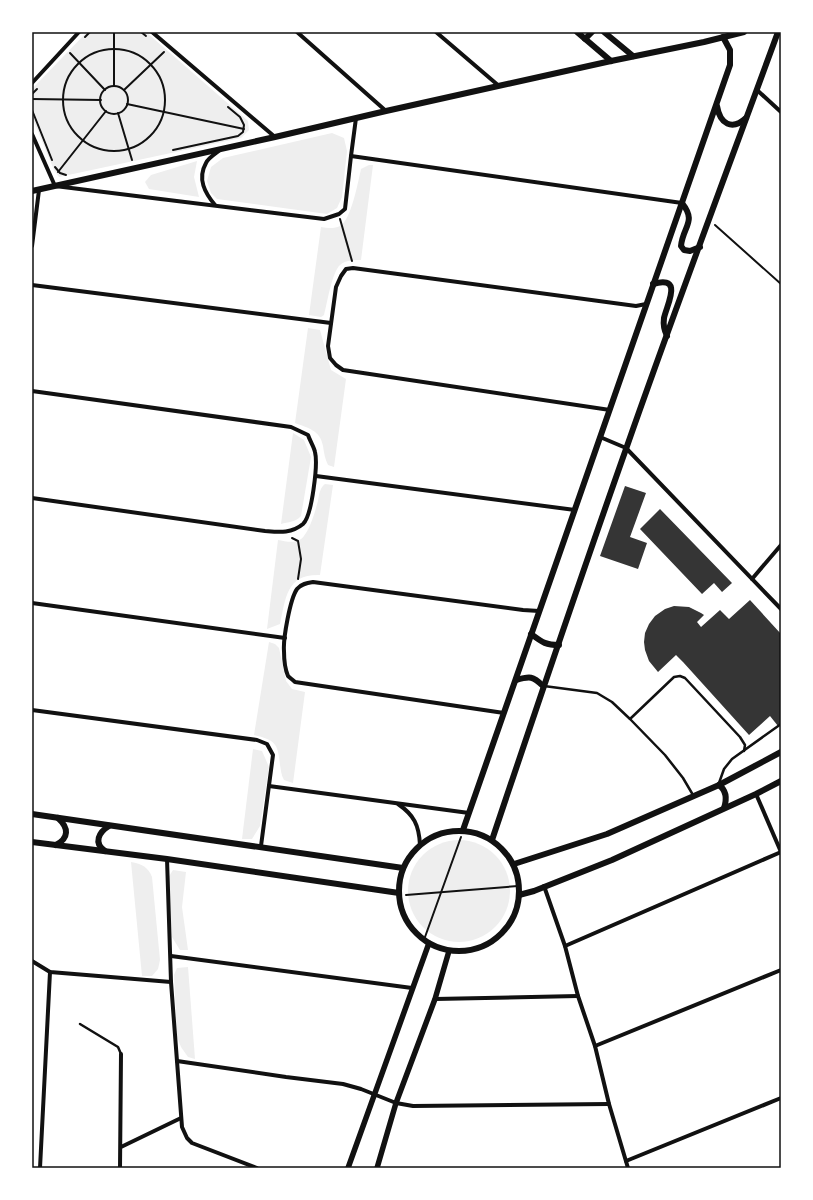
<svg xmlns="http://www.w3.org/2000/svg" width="813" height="1200" viewBox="0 0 813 1200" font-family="'Space Grotesk',sans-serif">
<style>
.green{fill:#eee}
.building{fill:#353535}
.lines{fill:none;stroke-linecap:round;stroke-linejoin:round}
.path{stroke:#111;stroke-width:2}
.service{stroke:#111;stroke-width:2.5}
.minor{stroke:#111;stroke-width:4}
.tertiary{stroke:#111;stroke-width:5.5}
.secondary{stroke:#111;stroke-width:6}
.neatline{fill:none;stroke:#111;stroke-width:1.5}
</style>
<rect width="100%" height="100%" fill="#fff"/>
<g class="green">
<polygon points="87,32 146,32 248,121 249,130 241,138 59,177 54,170 32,117 32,89"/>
<polygon points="332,133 344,138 347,151 342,197 337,208 327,214 217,199 211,193 207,181 211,167 223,158"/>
<polygon points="197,161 194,177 199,197 149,189 145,182 151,175"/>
<path d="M369,165H373L361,260C353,260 346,260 340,265C332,272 327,304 324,315L321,317L309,315L321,227C327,228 334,229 340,226C351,220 358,182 361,169Z"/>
<path d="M308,328L320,330L331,370L346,379L334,467L328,465C325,459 324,453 323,446C320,430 308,428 295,423Z"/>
<path d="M293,433L304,440L311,457L301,516C296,522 288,522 281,524Z"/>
<path d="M325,484L333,485L320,575C286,574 286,598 280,624L267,629L278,540C284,541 291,543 297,541C308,539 315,511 318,501C319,494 320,488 325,484Z"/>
<path d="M269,642L275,644L279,648L286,681L292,689L305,692L293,783L284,780C281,775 281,770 280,765C278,743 275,740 254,735Z"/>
<polygon points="253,749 262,751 269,767 260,826 252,839 242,839"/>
<circle cx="459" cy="891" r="51"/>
<path d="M131,862C142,864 148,867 152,877L160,960L158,969L152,976H142Z"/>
<polygon points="173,870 186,872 182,907 188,950 180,950 172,937 168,878"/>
<polygon points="188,967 195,1059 188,1057 181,1047 177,1037 174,975 177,968"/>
</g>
<g class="building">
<polygon points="625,486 646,493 630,537 647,543 638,569 600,556"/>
<polygon points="660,509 732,583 722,592 714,583 702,594 640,529"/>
<polygon points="750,600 781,634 781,723 778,726 770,716 749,735 683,662 676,655 658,672 649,661 645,650 644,642 645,633 649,624 655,616 665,609 674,606 689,607 701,613 704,615 697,622 701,627 720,610 729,619"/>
</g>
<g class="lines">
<g class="path">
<polyline points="114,32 114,86"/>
<polyline points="141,32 146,36"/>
<polyline points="85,37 90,32"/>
<circle cx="114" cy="100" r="51"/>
<polyline points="70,53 105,90"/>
<circle cx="114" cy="100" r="14"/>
<polyline points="124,90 164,52"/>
<polyline points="32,94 37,89"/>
<polyline points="32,99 101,100"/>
<polyline points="127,104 244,129"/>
<polyline points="32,110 52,160"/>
<polyline points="118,113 132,160"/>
<polyline points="173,150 238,136 243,132 244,125 240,117 228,107"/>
<polyline points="55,167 60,173 66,175"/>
<polyline points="58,172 106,111"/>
<polyline points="340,219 352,261"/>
<polyline points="715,225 781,284"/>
<polyline points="292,538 298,541 301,559 298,579"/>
<polyline points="406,895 518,886"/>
<polyline points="425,937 461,837"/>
</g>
<g class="service">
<polyline points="544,686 597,693 612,702 630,719 665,755 683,778 693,795"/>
<polyline points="630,719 674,677 680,676 685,678 740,737 745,745 744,751"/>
<polyline points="719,783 724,769 732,759 781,724"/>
<polyline points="80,1024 118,1047 121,1054"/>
</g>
<g class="minor">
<polyline points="152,32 275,137"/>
<polyline points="297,32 386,111"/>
<polyline points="436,32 499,86"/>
<polyline points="32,83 79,32"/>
<polyline points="757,90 781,112"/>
<polyline points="32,134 55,186 324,219 339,214 345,209 351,156 356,118"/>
<polyline points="351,156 682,203"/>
<path d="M215,205C205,193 197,179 206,163C208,158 215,154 220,150"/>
<polyline points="32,246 39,190"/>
<polyline points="32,285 331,323"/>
<path d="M32,391L291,427L308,435C310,441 314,447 315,452C318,464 312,516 303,524C291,534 278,532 265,531L32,498"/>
<polyline points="610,410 343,370 336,365 330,358 328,346 336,287 341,276 346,269 353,268 636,306 646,304"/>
<polyline points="600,437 626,448 781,609"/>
<polyline points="316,476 575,510"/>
<polyline points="752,579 781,545"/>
<polyline points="32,603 285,638"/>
<polyline points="32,710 257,740 267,744 273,755 261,846"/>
<path d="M504,713L295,682C293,680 290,678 288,676C285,669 284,658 284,651C283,639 290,599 297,589C301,584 307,583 313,582L523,610L539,611"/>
<polyline points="269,786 469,813"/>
<polyline points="756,794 781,852"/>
<path d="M398,804C414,815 419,825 420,845"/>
<polyline points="167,859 171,982 182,1127 187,1138 192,1143 257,1168"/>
<polyline points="544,886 565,946 578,996 595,1046 609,1104 628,1168"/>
<polyline points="565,946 781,852"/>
<polyline points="171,956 412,988"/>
<polyline points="32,961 50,972 171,982"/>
<polyline points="435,999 578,996"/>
<polyline points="595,1046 781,970"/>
<polyline points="177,1061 286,1077 343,1084 361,1089 396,1103 413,1106 609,1104"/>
<polyline points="121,1147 181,1118"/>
<polyline points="626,1161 781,1098"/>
<polyline points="40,1168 50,972"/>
<polyline points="120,1168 121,1054"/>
</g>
<g class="tertiary">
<polyline points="348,1168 429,943"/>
<polyline points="377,1168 396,1103 435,999 449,951"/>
</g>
<g class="secondary">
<polyline points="577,32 611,61"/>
<polyline points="604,32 633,56"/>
<polyline points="585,39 592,32"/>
<path d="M717,106C720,124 732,131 746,118"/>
<polyline points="32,191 275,137 386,111 611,61 704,42 744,32"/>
<path d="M682,203C697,222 683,226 681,246L684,250L690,251L700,247"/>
<path d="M653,284C684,275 667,304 664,318C663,325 664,330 667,336"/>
<path d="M531,634C542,642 545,645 559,645"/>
<path d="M516,680C530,676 533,676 543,686"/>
<path d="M719,785C727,791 727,799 724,808"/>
<polyline points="32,814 403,868"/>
<polyline points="463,830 730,65 730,50 723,37"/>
<circle cx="459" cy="891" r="60"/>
<path d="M492,840C536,709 580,579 626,449C675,309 727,171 778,32"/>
<polyline points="32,842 167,859 399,893"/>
<path d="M56,845C69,838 69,828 58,818"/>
<path d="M105,851C93,843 99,832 109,826"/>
<polyline points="514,864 607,834 719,785 781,752"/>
<polyline points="519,895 534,891 612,860 756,794 781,781"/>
</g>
</g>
<rect width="813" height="1200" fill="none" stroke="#ffffff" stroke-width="66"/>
<rect x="33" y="33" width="747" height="1134" class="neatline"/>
</svg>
